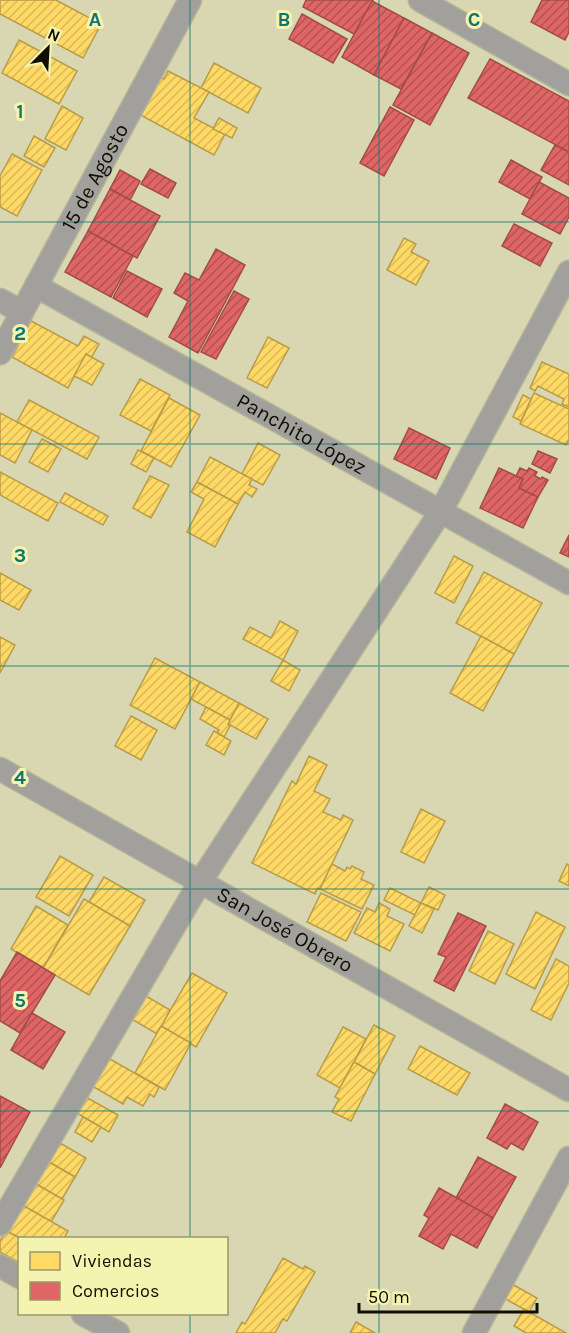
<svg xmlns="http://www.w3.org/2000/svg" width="569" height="1333" viewBox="0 0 569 1333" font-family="Karla,sans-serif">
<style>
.homes{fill:url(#homes-hatch);stroke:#b89c47;stroke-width:1.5}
.shops{fill:url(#shops-hatch);stroke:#a24c47;stroke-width:1.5}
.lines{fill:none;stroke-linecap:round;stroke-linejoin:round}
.street-casing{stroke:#b5b499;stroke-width:25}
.street{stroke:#a1a09c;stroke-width:22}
.grid{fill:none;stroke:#0f766e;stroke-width:1.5;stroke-opacity:0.55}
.labels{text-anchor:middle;stroke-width:6;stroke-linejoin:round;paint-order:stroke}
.street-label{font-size:21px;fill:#110f00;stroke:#f4f3b0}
.grid-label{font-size:20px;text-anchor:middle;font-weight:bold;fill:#0f766e;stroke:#f4f3b0;stroke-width:6;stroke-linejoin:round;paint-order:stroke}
</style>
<defs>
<pattern id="homes-hatch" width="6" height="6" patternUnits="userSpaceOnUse" patternTransform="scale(1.5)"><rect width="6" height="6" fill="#ffd966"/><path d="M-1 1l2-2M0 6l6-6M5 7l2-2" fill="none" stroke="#dab957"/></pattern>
<pattern id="shops-hatch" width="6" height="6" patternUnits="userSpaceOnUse" patternTransform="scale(1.5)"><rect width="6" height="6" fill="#e06666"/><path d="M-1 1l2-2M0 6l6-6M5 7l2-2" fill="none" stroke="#b45252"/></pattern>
</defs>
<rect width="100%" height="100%" fill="#d8d7b2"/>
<g class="homes">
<polygon points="0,0 56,0 101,24 83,58 0,14"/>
<polygon points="19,40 77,71 59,104 2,73"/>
<polygon points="214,63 261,88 248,113 201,88"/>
<polygon points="168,71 209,92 194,118 225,134 214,155 135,112 155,75 164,79"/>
<polygon points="62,106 83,118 66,150 45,139"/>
<polygon points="219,118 237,128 232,138 213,129"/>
<polygon points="34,136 55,148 44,167 24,156"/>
<polygon points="12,154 42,170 17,216 0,207 0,176"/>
<polygon points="404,238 416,244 411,252 429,261 416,285 387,270"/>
<polygon points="31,321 78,346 84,336 99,344 91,358 86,354 68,388 12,357"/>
<polygon points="268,337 289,348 267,388 247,378"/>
<polygon points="86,354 104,364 92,385 74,376"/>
<polygon points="542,362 569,374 569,407 562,404 564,399 538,386 535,391 530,388"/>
<polygon points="140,379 170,395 151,431 120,415"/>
<polygon points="534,393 569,409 569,440 566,445 520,424"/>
<polygon points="523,395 531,399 521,421 513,417"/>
<polygon points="169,398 200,415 171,467 141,451"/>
<polygon points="29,400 99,437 87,459 17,422"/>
<polygon points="0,413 32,430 15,463 0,455"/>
<polygon points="42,439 61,449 48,472 29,462"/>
<polygon points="258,443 280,455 263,485 242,474"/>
<polygon points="138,450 154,458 146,472 131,464"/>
<polygon points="210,457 252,479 249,485 257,489 252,497 245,492 238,504 197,482"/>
<polygon points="0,472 58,503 48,521 0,495"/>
<polygon points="150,476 169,485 151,518 133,508"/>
<polygon points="197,482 238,504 215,547 187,532 204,499 191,492"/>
<polygon points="65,493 108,516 103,525 60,502"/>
<polygon points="454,556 473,566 454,603 435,593"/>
<polygon points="484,572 542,603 514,654 456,623"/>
<polygon points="0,573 31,590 19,610 0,600"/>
<polygon points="280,621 298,631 283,660 243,639 250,627 271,638"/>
<polygon points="481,636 514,654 483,711 450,693"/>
<polygon points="0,637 15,645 0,673"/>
<polygon points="155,658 200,682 175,729 130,705"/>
<polygon points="283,660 300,670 289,691 271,681"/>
<polygon points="200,682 239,703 230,720 191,699"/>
<polygon points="239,703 268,719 256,739 228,724"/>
<polygon points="206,707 230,720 228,724 230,726 224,737 217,733 219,730 200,719"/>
<polygon points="131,716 157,730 141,760 115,746"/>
<polygon points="214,731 231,741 224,755 206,745"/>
<polygon points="309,756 327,765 314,791 330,799 323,812 341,820 343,815 353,820 320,889 318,888 315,894 252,863 292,781 296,784"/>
<polygon points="421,809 445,821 424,863 401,852"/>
<polygon points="60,856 93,875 69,916 36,897"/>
<polygon points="332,864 345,871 347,867 350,869 352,866 364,872 361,879 374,885 362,909 320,889"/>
<polygon points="567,864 569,865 569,886 559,881"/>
<polygon points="104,877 145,900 130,926 89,902"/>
<polygon points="429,887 445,895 438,910 421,903"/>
<polygon points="390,888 421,903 415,915 384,900"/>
<polygon points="321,893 361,912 346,941 307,922"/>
<polygon points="84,899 130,926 89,995 43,968"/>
<polygon points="379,903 390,909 387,916 404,924 390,951 354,933 367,908 375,912"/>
<polygon points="421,903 434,909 422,933 409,926"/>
<polygon points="36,906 68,925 43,968 11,949"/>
<polygon points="536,912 565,927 535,989 506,974"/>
<polygon points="488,931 514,944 495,984 469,971"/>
<polygon points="556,959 569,966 569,983 551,1020 531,1010"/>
<polygon points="192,973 227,993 196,1047 161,1026"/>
<polygon points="139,992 170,1010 157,1034 125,1015"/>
<polygon points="374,1025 395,1036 375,1074 354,1062"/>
<polygon points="161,1026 191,1043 165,1090 135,1073"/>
<polygon points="343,1027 366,1039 340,1088 317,1075"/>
<polygon points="420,1046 470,1073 457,1095 408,1069"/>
<polygon points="103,1055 159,1087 154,1097 150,1094 143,1106 127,1097 123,1104 87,1083"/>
<polygon points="354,1062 375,1074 351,1121 332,1112 339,1099 335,1097"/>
<polygon points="84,1096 118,1115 109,1132 75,1112"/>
<polygon points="83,1117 101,1127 92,1142 75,1132"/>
<polygon points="53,1139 86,1158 75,1177 42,1158"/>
<polygon points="42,1158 75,1177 62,1199 29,1180"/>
<polygon points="29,1180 64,1200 51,1222 17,1202"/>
<polygon points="17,1202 68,1231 64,1238 20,1238 6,1231"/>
<polygon points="6,1231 20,1238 20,1263 0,1252 0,1241"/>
<polygon points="283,1258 303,1269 305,1266 315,1272 287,1321 283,1319 275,1333 236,1333 242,1322 245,1324"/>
<polygon points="510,1283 537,1298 529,1312 502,1297"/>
<polygon points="524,1309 529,1312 566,1333 526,1333 514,1326"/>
<polygon points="356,1322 375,1333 350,1333"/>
</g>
<g class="shops">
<polygon points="306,0 373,0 354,34 303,7"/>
<polygon points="542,0 569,0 569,32 565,40 531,22"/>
<polygon points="372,1 404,18 374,75 342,57"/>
<polygon points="302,14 347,39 333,63 289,39"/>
<polygon points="404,18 432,33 401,89 374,75"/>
<polygon points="432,33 469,53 430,125 393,105"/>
<polygon points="490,59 569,101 569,152 468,98"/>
<polygon points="390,107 414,120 384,176 360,163"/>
<polygon points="555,145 569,152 569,185 541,170"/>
<polygon points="511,160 542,177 530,199 499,182"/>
<polygon points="150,169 176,183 168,198 141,184"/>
<polygon points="120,170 140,181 130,200 110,189"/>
<polygon points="539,182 569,198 569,217 560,234 522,214"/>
<polygon points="110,189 160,216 137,258 88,231"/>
<polygon points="514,224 552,243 540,266 502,246"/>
<polygon points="88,231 133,256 111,297 65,272"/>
<polygon points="216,249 245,265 198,353 169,337 188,301 174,293 185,273 199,280"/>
<polygon points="127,271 162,289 147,317 113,298"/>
<polygon points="234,291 249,299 216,359 201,352"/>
<polygon points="409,428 450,448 436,479 394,459"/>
<polygon points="538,451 557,459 550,473 532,464"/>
<polygon points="499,468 523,479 519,488 538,497 523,528 480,508"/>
<polygon points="520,468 527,471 529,468 537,472 535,476 541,479 542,477 548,480 538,497 519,488 523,479 516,476"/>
<polygon points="569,535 569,557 560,553"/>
<polygon points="458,913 486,926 454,991 434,981 446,957 438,954"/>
<polygon points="17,952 55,975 20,1033 0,1021 0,981"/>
<polygon points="32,1013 65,1032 43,1069 11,1050"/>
<polygon points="0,1096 30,1112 0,1168"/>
<polygon points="505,1104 538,1122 523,1150 511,1143 507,1149 487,1138"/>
<polygon points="478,1157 516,1177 493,1218 456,1198"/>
<polygon points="439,1188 493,1218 477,1248 451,1234 443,1249 419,1236 429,1218 424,1215"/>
</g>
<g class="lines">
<g class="street-casing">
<g id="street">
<polyline points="420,0 569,84"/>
<path id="s1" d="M36,286L569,583"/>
<polyline points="0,300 22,312"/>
<path id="s2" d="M0,353L190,0"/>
<path id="s3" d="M0,769L569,1090"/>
<polyline points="0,1224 200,882 441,511 569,272"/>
<polyline points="0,1266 20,1277"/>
<polyline points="83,1314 118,1333"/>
<polyline points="474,1333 569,1158"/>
</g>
</g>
<use href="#street" class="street"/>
</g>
<path class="grid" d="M190,0V1238M379,0V1333M0,222H569M0,444H569M0,666H569M0,889H569M0,1111H569M190,1314V1333"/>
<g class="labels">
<g class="street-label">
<text dy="7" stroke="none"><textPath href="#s2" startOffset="200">15 de Agosto</textPath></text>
<text dy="7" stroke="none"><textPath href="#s1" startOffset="304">Panchito López</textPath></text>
<text dy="7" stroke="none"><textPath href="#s3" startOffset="327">San José Obrero</textPath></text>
</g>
</g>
<g class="grid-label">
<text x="95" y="26">A</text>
<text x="284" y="26">B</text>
<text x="474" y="26">C</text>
<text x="20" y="118">1</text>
<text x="20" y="340">2</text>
<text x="20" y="562">3</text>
<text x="20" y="784">4</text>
<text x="20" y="1007">5</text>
</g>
<rect x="18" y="1237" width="210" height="78" fill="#f4f3b0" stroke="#99986a" stroke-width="1.5"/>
<rect x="30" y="1252" width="30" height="18" fill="#ffd966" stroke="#99986a" stroke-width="1.5"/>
<text x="72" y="1267" font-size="18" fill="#110f00">Viviendas</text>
<rect x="30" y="1282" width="30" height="18" fill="#e06666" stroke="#99986a" stroke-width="1.5"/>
<text x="72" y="1297" font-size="18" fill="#110f00">Comercios</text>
<g transform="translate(48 48) rotate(24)" stroke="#f4f3b0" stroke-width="4.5" paint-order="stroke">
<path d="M0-4.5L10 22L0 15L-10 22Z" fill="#110f00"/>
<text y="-9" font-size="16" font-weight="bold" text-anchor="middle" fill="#110f00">N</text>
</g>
<path d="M359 1303v9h178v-9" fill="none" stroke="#110f00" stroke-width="3"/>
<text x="368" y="1303" font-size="18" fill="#110f00" stroke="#f4f3b0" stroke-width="4.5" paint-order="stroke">50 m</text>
</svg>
